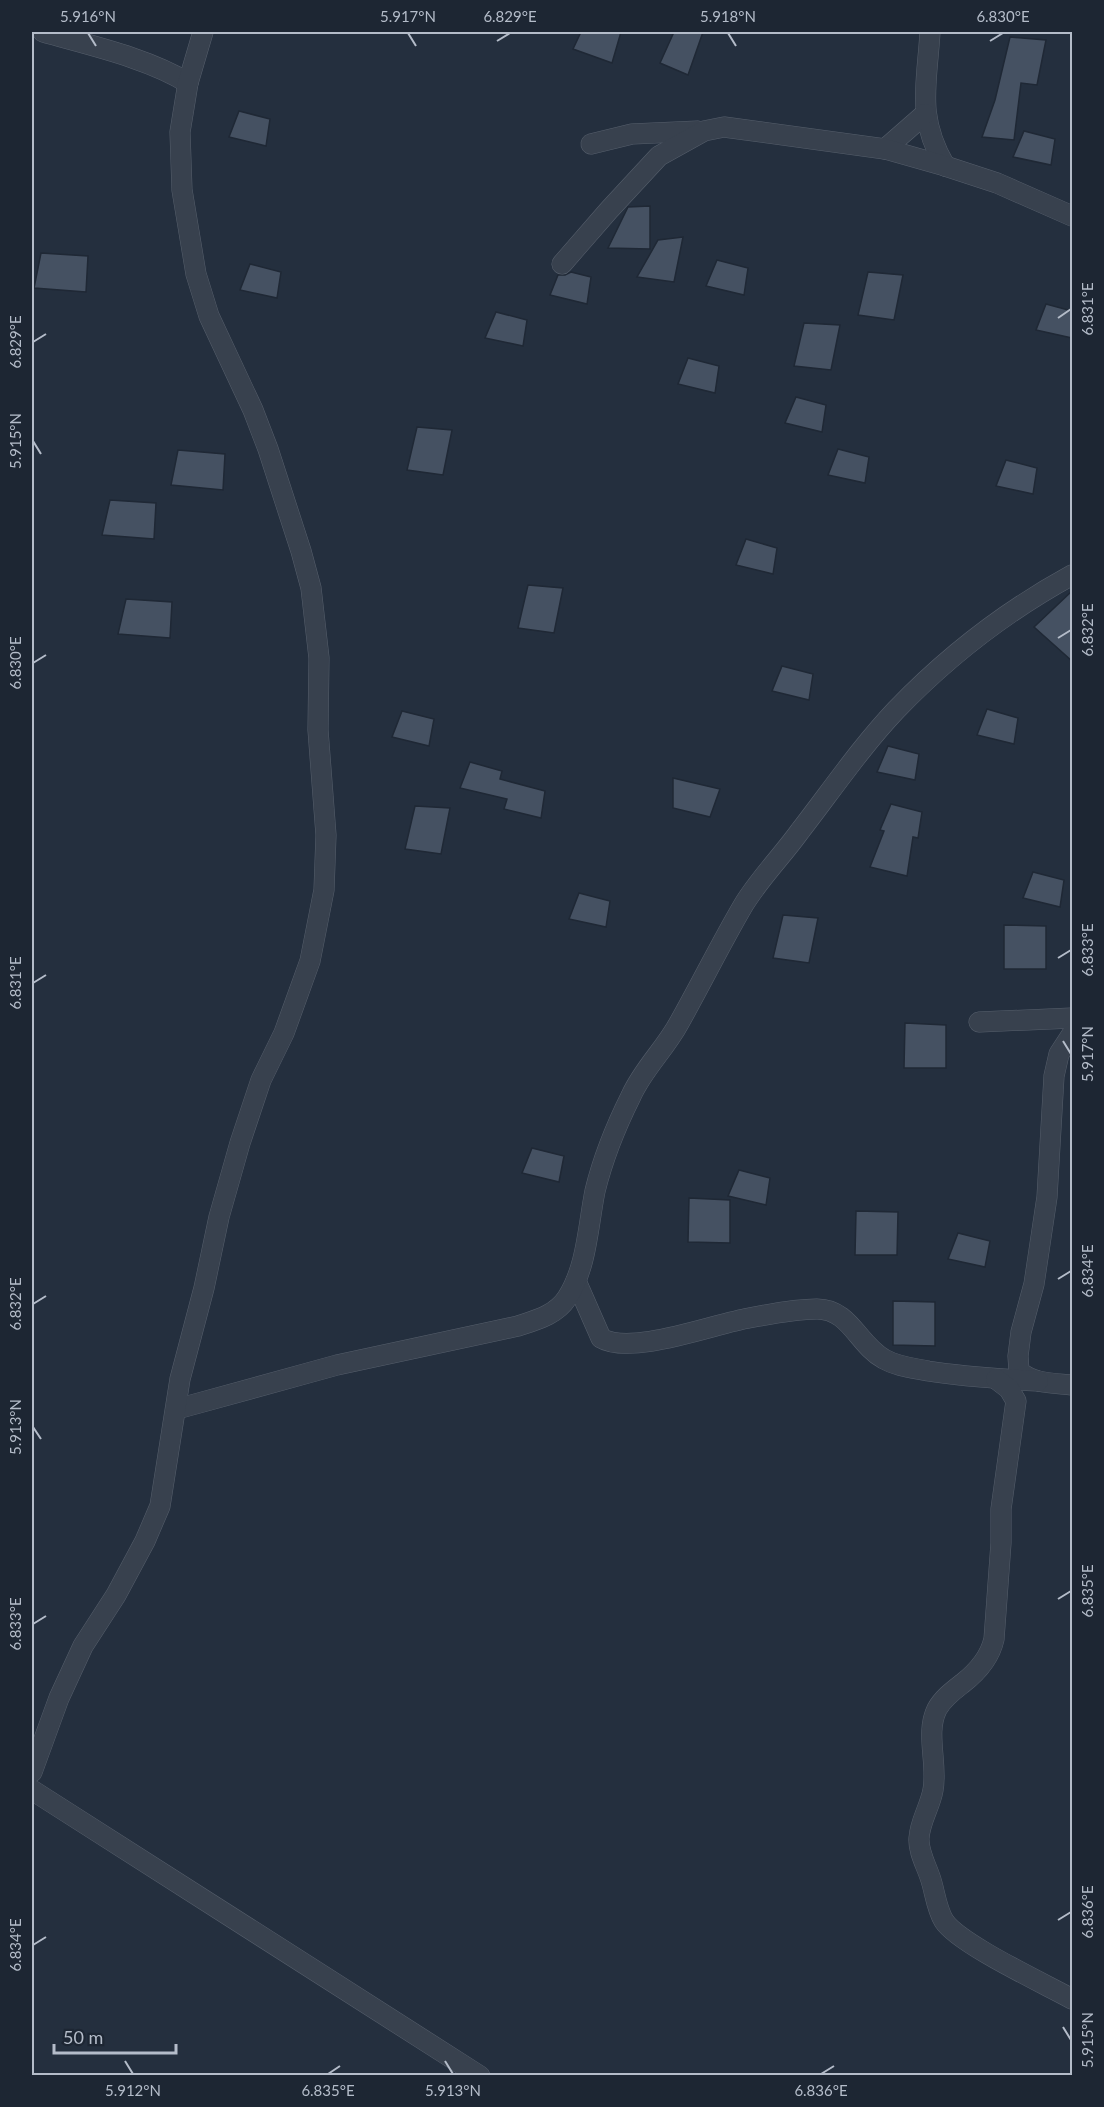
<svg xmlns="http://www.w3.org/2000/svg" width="1104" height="2107" viewBox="0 0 1104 2107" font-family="Lato,sans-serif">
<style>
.building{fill:#455162;stroke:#1f2835;stroke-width:1.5}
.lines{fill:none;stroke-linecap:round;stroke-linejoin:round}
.minor-casing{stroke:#565f6c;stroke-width:21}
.minor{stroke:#38414e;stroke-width:20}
.ticks{fill:none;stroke:#b4bcc9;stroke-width:2}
.neatline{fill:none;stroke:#b4bcc9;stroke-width:2}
.ticks-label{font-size:15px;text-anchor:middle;fill:#b4bcc9}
</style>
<rect width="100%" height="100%" fill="#242f3e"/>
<g class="building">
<polygon points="581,32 621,32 612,63 573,49"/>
<polygon points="674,32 703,32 688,75 660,63"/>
<polygon points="1010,37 1046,40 1037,85 1021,83 1014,140 982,137 995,100"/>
<polygon points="239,111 270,119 266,146 229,137"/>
<polygon points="1024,131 1055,139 1051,165 1013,157"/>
<polygon points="650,206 650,249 608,248 628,207"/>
<polygon points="683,237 674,282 637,277 658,240"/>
<polygon points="41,253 88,256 86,292 34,288"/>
<polygon points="717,260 748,268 744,295 706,286"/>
<polygon points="250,264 281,272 277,298 240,290"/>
<polygon points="571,272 591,277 587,304 550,295 558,275 565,275"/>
<polygon points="868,272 903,275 894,320 858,315"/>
<polygon points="1046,304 1072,311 1072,338 1036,330"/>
<polygon points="496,312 527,320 523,346 485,338"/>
<polygon points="804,323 840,325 831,370 794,366"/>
<polygon points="688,358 719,366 715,393 678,384"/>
<polygon points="796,397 826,405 822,432 785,423"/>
<polygon points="417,427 452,430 443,475 407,470"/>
<polygon points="838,449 869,457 865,483 828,475"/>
<polygon points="178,450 225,454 223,490 171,485"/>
<polygon points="1006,460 1037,468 1033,494 996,486"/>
<polygon points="110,500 156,503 154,539 102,535"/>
<polygon points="746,539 777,548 773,574 736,565"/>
<polygon points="528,585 563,588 554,633 518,628"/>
<polygon points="1072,591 1072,661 1034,627"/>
<polygon points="126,599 172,602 170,638 118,634"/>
<polygon points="782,666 813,674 809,700 772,691"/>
<polygon points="987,709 1018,718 1014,744 977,735"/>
<polygon points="402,711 434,719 429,746 392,737"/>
<polygon points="888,746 919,754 915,780 877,772"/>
<polygon points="470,762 502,771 500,779 545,791 541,818 504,809 507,799 460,788"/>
<polygon points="673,778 720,789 710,817 673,808"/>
<polygon points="891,804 922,812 918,838 913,837 907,876 870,867 884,831 880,830"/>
<polygon points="415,806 450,808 441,854 405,849"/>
<polygon points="1033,872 1064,880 1060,907 1023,898"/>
<polygon points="579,893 610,901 606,927 569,919"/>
<polygon points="783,915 818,918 809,963 773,958"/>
<polygon points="1004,925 1046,926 1046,969 1004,969"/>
<polygon points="905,1023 946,1025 946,1068 904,1068"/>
<polygon points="532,1148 564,1156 559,1182 522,1173"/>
<polygon points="739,1170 770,1178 766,1205 728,1196"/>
<polygon points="689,1198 730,1200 730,1243 688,1242"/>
<polygon points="856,1211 898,1212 897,1255 855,1255"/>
<polygon points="958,1233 990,1241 985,1267 948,1259"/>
<polygon points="893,1301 935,1302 935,1346 893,1345"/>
</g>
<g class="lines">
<g class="minor-casing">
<g id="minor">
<path d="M43,32C88,45 148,58 188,83"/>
<path d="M930,32C927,85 916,116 945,166"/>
<polyline points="591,144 632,134 698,131"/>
<polyline points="885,149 925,114"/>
<polyline points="562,264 609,210 659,156 704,131 724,127 885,149 945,166 997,183 1072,216"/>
<polyline points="979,1022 1072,1018"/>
<path d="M1072,1034L1059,1054L1054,1076L1047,1197L1034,1284L1021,1332L1018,1356L1019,1371C1033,1384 1054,1383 1072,1385"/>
<path d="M576,1281L601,1338C631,1356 714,1324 749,1318C771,1314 794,1309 817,1309C850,1309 858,1345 884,1359C898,1367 913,1368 928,1371C965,1377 1001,1379 1038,1381"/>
<path d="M996,1379L1009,1389L1016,1401L1001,1509V1543L994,1639C990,1657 977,1672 963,1683C954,1690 943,1698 937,1709C925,1733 938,1764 933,1790C930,1807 920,1821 919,1838C918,1851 926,1865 930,1877C935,1891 936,1908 944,1921C959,1944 1045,1984 1072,1999"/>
<path d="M177,1409L337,1365L518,1326C536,1320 556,1315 567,1298C587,1267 588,1226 595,1191C603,1158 616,1126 631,1096C643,1069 665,1049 679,1023C701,984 721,943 744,904C760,878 782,856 800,831C831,791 861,747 896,710C947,657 1008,610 1072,575"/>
<polyline points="32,1772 59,1698 83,1646 116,1595 145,1541 160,1506 180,1379 204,1288 219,1217 240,1143 261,1080 284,1033 310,961 324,890 326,835 318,730 319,658 311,588 301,551 268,449 253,410 209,316 196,274 182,190 180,132 188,83 203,32"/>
<polyline points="32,1790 480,2076"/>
</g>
</g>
<use href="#minor" class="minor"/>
</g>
<path class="ticks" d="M88,33L96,46M408,33L416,46M728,33L736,46M497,41L510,33M990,41L1003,33M1058,318L1071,309M33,342L46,334M33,441L41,454M1058,638L1071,630M33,663L46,655M1058,958L1071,950M33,983L46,975M1063,1041L1071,1054M1058,1279L1071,1271M33,1304L46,1296M33,1427L41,1439M1058,1599L1071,1591M33,1624L46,1616M1058,1920L1071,1912M33,1945L46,1937M1063,2027L1071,2040M125,2061L133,2074M445,2061L453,2074M328,2074L340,2066M821,2074L834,2066"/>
<rect width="1104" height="2107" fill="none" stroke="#1d2633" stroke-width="66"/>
<path d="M54 2044v9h122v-9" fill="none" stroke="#b4bcc9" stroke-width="3"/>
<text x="63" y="2044" font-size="18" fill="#b4bcc9" stroke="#1d2633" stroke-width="4.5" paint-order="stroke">50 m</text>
<rect x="33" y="33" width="1038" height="2041" class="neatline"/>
<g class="ticks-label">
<text x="88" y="22">5.916°N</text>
<text x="408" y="22">5.917°N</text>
<text x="510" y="22">6.829°E</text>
<text x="728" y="22">5.918°N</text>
<text x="1003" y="22">6.830°E</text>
<text transform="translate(1088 309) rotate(-90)" y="5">6.831°E</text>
<text transform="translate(16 342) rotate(-90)" y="5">6.829°E</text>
<text transform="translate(16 441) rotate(-90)" y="5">5.915°N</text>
<text transform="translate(1088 630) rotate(-90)" y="5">6.832°E</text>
<text transform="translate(16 663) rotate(-90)" y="5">6.830°E</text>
<text transform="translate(1088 950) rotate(-90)" y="5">6.833°E</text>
<text transform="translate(16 983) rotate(-90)" y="5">6.831°E</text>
<text transform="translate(1088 1054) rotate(-90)" y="5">5.917°N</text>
<text transform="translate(1088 1271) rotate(-90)" y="5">6.834°E</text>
<text transform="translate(16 1304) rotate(-90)" y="5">6.832°E</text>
<text transform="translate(16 1427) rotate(-90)" y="5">5.913°N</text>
<text transform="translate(1088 1591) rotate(-90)" y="5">6.835°E</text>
<text transform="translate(16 1624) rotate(-90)" y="5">6.833°E</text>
<text transform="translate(1088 1912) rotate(-90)" y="5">6.836°E</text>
<text transform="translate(16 1945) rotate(-90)" y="5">6.834°E</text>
<text transform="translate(1088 2040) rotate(-90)" y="5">5.915°N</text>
<text x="133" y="2096">5.912°N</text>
<text x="328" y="2096">6.835°E</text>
<text x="453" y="2096">5.913°N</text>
<text x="821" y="2096">6.836°E</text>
</g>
</svg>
